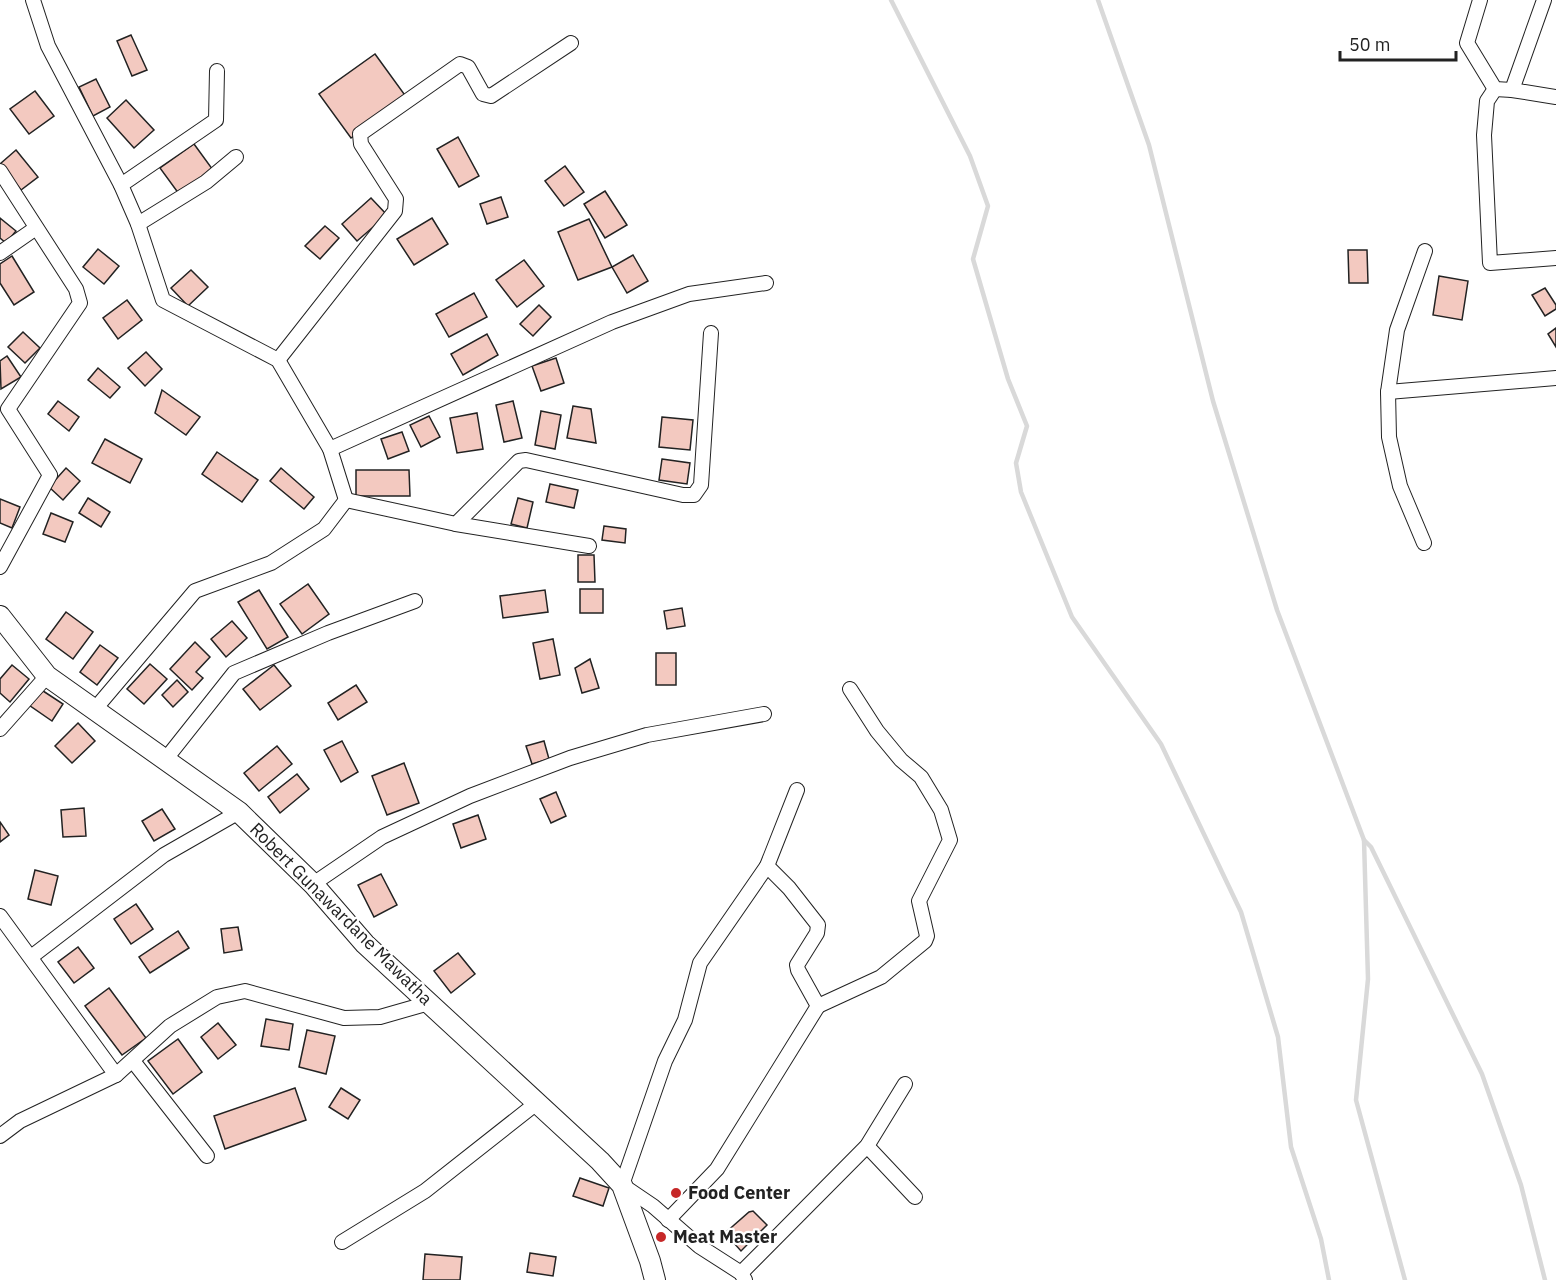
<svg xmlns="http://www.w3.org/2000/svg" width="1556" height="1280" viewBox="0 0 1556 1280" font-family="'IBM Plex Sans',sans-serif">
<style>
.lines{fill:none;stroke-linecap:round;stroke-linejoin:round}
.stream{stroke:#d9d9d9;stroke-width:4.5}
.building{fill:#f3c9c0;stroke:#222;stroke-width:1.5}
.street-casing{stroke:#222;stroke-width:16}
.secondary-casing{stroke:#222;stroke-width:22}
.street{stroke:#fff;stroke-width:14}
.secondary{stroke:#fff;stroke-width:20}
.poi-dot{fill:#c62828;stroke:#fff;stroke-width:2}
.labels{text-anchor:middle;stroke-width:4.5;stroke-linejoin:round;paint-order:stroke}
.street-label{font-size:18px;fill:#222;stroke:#fff}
.poi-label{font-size:18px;font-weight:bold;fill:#222;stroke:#fff;text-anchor:start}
</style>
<rect width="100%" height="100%" fill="#fff"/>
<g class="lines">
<g class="stream">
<polyline points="891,0 970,156 988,206 973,259 1008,379 1027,426 1016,463 1021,492 1072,617 1161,744 1241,912 1278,1037 1291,1147 1321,1239 1329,1280"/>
<polyline points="1098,0 1149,145 1213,401 1277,610 1364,840 1368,979 1356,1100 1405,1280"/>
<polyline points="1364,840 1371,847 1482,1074 1521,1185 1545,1280"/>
</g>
</g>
<g class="building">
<polygon points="131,35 147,70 132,76 117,41"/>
<polygon points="375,54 407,98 351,138 319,94"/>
<polygon points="96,79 110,107 93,116 79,87"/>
<polygon points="35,91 54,116 29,134 10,109"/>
<polygon points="126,100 154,130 134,148 107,118"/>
<polygon points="458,137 479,176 459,187 437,149"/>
<polygon points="194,144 213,170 179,194 160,168"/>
<polygon points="16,150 38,177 21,190 0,164"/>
<polygon points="565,166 584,192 564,206 545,181"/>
<polygon points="605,191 627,225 605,238 584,204"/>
<polygon points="501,197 508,217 487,224 480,204"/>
<polygon points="371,198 387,215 357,241 342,224"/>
<polygon points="0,218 16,231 6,243 0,238"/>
<polygon points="432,218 448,244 414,265 397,239"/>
<polygon points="589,219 612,267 578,280 558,232"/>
<polygon points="325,226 339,238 320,259 305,246"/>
<polygon points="98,249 119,266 104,284 83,267"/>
<polygon points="1348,250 1367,250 1368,283 1349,283"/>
<polygon points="633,255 648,281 627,293 612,267"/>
<polygon points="12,256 34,292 14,305 0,283 0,264"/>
<polygon points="524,260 544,286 517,307 496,280"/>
<polygon points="191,270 208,287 188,306 171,288"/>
<polygon points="1439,276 1468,281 1462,320 1433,315"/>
<polygon points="1545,288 1556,305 1556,309 1545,316 1532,295"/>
<polygon points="474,293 487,317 449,337 436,314"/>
<polygon points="127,300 142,320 118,339 103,318"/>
<polygon points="539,305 551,317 533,336 520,324"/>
<polygon points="1556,328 1556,347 1548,334"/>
<polygon points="23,332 40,348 25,363 8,347"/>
<polygon points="487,334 498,355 463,375 451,354"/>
<polygon points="146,352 162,369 145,386 128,368"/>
<polygon points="7,356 21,377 1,389 0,361"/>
<polygon points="556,358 564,383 541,391 532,366"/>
<polygon points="98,368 120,387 110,398 88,380"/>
<polygon points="162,390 200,417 186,435 155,413"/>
<polygon points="58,401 79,417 69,431 48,414"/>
<polygon points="513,401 522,438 504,442 496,405"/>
<polygon points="573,406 591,409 596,443 567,438"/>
<polygon points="541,411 561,415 555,449 535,445"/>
<polygon points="477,413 483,449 457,453 450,418"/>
<polygon points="429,416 440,437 421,447 410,425"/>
<polygon points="662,417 693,420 690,450 659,447"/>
<polygon points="402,432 409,451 388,459 381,439"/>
<polygon points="105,439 142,459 130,483 92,463"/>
<polygon points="217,452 258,480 242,502 202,474"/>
<polygon points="662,459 690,463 687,484 659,480"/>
<polygon points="66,468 80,481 63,500 49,487"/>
<polygon points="281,468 314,497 304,509 270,481"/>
<polygon points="356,470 409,470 410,496 356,496"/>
<polygon points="550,484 578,490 574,508 546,502"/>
<polygon points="88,498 110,512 101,527 79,513"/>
<polygon points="518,498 533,502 527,528 511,524"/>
<polygon points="0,499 20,507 12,528 0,523"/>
<polygon points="51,513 73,522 65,542 43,534"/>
<polygon points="604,526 626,529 625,543 602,540"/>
<polygon points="578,555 594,555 595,582 578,582"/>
<polygon points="308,584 329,614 302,634 280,604"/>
<rect x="580" y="589" width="23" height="24"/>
<polygon points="259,590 288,637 267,649 238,602"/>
<polygon points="545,590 548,612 503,618 500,596"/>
<polygon points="682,608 685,626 667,629 664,611"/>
<polygon points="66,612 93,632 73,659 46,639"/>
<polygon points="232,621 247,638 226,657 211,639"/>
<polygon points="553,639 560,675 540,679 533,643"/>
<polygon points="195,642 210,657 196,672 203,678 192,690 170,669"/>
<polygon points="100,645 118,658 97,685 80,672"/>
<rect x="656" y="653" width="20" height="32"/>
<polygon points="590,659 599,688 582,693 575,668"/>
<polygon points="150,664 167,679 144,704 127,689"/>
<polygon points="12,665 29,679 10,702 0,693 0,679"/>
<polygon points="274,665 291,686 260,710 243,689"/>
<polygon points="177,680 188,692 173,707 162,695"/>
<polygon points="356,685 367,702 338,720 328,703"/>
<polygon points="37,687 63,704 52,721 26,703"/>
<polygon points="78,723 95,741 72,763 55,746"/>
<polygon points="342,741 358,772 341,782 324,750"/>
<polygon points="544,741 549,759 532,764 526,746"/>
<polygon points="277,746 292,764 259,791 244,773"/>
<polygon points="404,763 419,803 387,815 372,776"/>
<polygon points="297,774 309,789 280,813 268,797"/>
<polygon points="556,792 566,816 551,823 540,799"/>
<polygon points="84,808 86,836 63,837 61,810"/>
<polygon points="162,809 175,829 154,841 142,821"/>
<polygon points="478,815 486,839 461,848 453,824"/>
<polygon points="0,822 9,835 0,842"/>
<polygon points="35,870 58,876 51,905 28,899"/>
<polygon points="381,874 397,905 374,917 358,885"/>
<polygon points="136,904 153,929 131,944 114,919"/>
<polygon points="238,927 242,950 224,953 221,929"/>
<polygon points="178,931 189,948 150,973 139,957"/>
<polygon points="78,947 94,968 74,983 58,962"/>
<polygon points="458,953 475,974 451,993 434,971"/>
<polygon points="109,988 146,1038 122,1055 85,1006"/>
<polygon points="266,1019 293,1024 289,1050 261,1046"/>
<polygon points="218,1023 236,1045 218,1059 201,1037"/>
<polygon points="307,1030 335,1036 326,1074 299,1067"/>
<polygon points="178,1039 202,1072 173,1094 148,1061"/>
<polygon points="295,1088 306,1120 225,1149 214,1116"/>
<polygon points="341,1088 360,1100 348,1119 329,1107"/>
<polygon points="580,1178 609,1188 603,1206 573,1196"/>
<polygon points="753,1211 767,1225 741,1251 725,1233 749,1212"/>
<polygon points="530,1253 556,1257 553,1276 527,1272"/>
<polygon points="425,1254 462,1257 460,1280 423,1280"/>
</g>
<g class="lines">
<g class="street-casing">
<g id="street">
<polyline points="33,0 48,46 121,185 138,224 163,300 278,360 330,449 346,500"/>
<polyline points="1480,0 1467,43 1495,89 1512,90 1544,0"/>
<polyline points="1495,89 1487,101 1484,135 1490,263 1556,258"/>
<polyline points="1512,90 1556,97"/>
<polyline points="0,171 76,289 80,303 8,409 50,475 0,567"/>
<polyline points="121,185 216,120 217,71"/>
<polyline points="138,224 206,182 236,157"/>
<polyline points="0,253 36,228"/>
<polyline points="278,360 395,211 396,199 361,144 360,134 460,64 468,67 483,94 491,96 571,43"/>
<polyline points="1388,392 1556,378"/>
<polyline points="330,449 612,322 689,294 766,283"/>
<polyline points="346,500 456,524 519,461 526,460 683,495 694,495 701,485 711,333"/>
<polyline points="456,524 589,546"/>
<polyline points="1424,543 1400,486 1389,437 1388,392 1397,330 1425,251"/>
<polyline points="95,709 195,591 271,563 324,529 346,500"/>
<polyline points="0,729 47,676"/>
<polyline points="165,760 234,673 328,633 415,601"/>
<polyline points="313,884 382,837 470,796 570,758 647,735 764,714"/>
<polyline points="0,916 116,1075"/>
<polyline points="31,957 164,855 239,812"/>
<polyline points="818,1006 881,977 925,941 927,936 919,901 950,840 941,810 921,777 901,760 877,731 850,689"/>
<polyline points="133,1061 207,1156"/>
<polyline points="0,1136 20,1121 116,1075 170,1026 217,997 245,991 344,1018 380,1017 429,1003"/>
<polyline points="867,1146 915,1197"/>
<polyline points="668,1220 717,1169 818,1006 798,970 797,965 817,933 818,925 789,888 767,866"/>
<polyline points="342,1242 425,1191 538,1102"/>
<polyline points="741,1273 867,1146 905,1084"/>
<polyline points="745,1280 741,1273 699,1246 653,1206 622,1185 665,1061 685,1020 700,963 767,866 797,790"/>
</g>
</g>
<g class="secondary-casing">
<polyline id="secondary" points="0,616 47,676 239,812 313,884 365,944 600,1161 622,1185 650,1261 655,1280"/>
</g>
<use href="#street" class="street"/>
<use href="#secondary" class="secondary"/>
</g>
<g class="poi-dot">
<circle cx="676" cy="1193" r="6"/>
<circle cx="661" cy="1237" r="6"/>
</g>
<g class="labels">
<g class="street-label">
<text transform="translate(341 914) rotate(45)" y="6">Robert Gunawardane Mawatha</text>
</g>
<g class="poi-label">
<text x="688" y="1199">Food Center</text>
<text x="673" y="1243">Meat Master</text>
</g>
</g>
<path d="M1340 51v9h116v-9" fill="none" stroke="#222222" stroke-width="3"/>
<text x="1349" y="51" font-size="18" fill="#222222" stroke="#ffffff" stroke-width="4.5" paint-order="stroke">50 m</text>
</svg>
